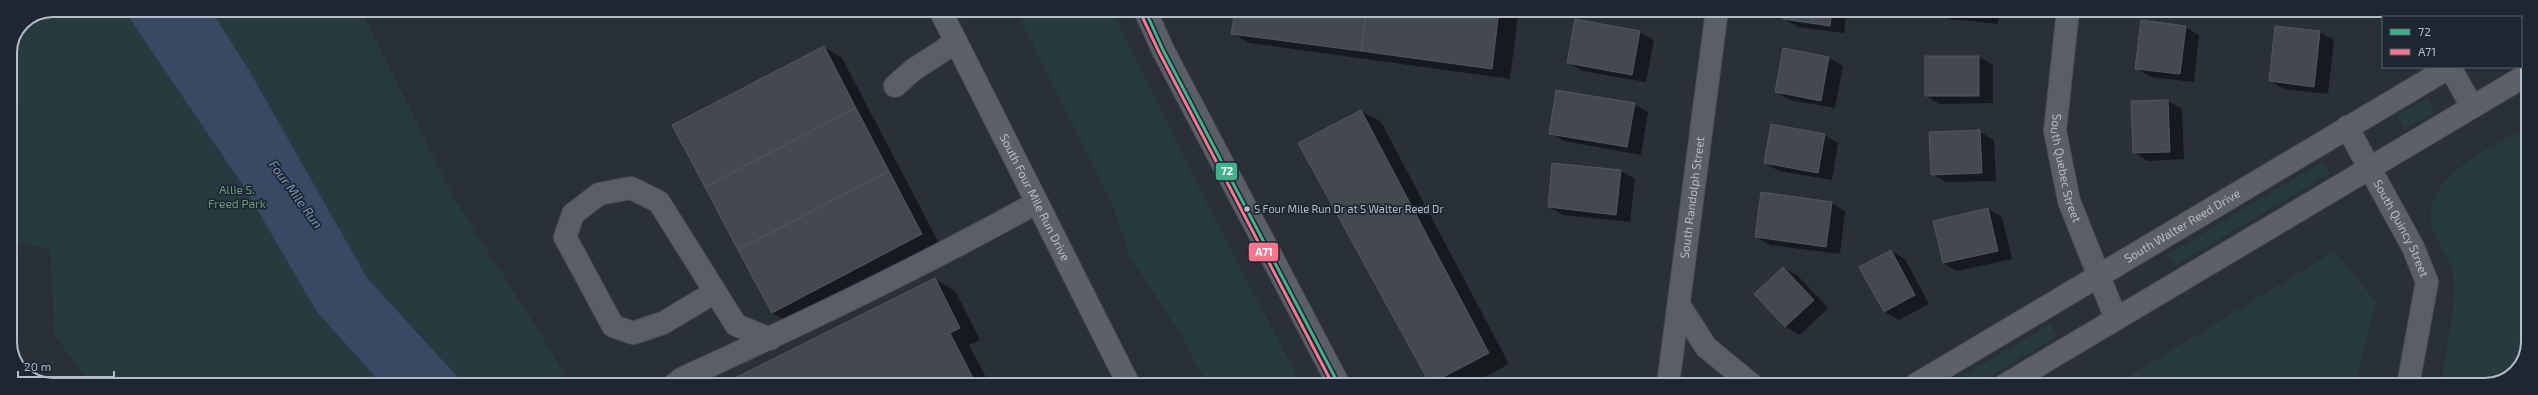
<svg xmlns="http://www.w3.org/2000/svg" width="2538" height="395" viewBox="0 0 2538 395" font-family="'Exo 2',sans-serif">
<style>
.green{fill:#273a3e}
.water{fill:#384963}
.shadow{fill:#0007}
.building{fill:#444950;stroke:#52575f}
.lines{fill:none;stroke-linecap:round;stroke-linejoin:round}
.minor-casing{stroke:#484c53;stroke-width:24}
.major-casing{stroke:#484c55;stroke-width:24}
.minor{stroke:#5a5e66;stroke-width:22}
.major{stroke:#5c6168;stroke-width:22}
.bus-1-casing{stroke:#1d2633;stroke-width:6}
.bus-2-casing{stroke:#1d2633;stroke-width:6}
.bus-1{stroke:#40b289;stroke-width:3}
.bus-2{stroke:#fa758a;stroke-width:3}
.bus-dot{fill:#b4bcc9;stroke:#1d2633;stroke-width:1.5}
.labels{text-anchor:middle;stroke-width:3.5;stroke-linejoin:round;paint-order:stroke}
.bus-label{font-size:11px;fill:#b4bcc9;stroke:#1d2633;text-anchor:start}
.street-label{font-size:12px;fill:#b4bcc9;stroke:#1d2633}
.park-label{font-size:12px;fill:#6b9a76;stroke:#1d2633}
.water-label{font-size:13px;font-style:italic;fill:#7c92b1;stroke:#1d2633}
.rim{fill:none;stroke:#b4bcc9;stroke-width:2}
.line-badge{stroke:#1d2633;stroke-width:1.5}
.badge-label{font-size:11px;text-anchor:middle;font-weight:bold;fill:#fff}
</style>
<rect width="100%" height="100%" fill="#2a3038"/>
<g class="green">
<polygon points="53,10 361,10 455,200 547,344 570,385 91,385 55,336 50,249 10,241 10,53 23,22"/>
<polygon points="1016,10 1111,10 1214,218 1302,385 1208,385 1179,332 1130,256 1111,201"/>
<polygon points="2428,99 2435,112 2404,129 2397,116"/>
<path d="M2528,127V348L2513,374L2485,385H2440C2446,352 2457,307 2453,274C2451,255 2432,239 2431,220C2427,174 2494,146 2528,127Z"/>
<polygon points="2323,161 2330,173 2174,266 2167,255"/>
<polygon points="2335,251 2376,302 2355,385 2114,385"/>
<polygon points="2050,324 2057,336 1975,385 1948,385"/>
</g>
<polygon class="water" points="124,10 211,10 250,72 367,278 465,385 383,385 317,312 244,187"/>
<g class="shadow">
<polygon points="1236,10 1510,10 1518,15 1510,79 1250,43 1232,33"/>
<polygon points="1786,10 1847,10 1844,33 1798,27 1784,19"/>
<polygon points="1999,10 1998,24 1950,19 1936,11"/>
<polygon points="2315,10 2361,10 2361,18 2326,17"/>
<polygon points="2185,27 2199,35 2194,82 2151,77 2136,68"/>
<polygon points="1639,32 1654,40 1646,82 1583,71 1568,63"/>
<polygon points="2320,32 2334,40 2328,94 2284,89 2270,81"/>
<polygon points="824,47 842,58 940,245 790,323 772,313"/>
<polygon points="1979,57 1993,65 1993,103 1940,104 1926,96"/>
<polygon points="1829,58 1843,66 1835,108 1790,100 1776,92"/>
<polygon points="2168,101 2182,109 2184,159 2148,161 2134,153"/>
<polygon points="1634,104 1648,112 1641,155 1564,141 1550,133"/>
<polygon points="1361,111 1381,122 1509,364 1470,385 1430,384"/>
<polygon points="1980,132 1994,140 1996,181 1946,182 1932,174"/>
<polygon points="1824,135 1838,143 1832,180 1779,171 1765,163"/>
<polygon points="1621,171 1635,179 1630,222 1563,215 1549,207"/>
<polygon points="1831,203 1845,211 1840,254 1770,245 1756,237"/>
<polygon points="1988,209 2002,217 2012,259 1957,271 1943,263"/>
<polygon points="1891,251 1905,259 1929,304 1899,320 1885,312 1861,267"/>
<polygon points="1784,268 1798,276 1828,308 1800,335 1786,327 1755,294"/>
<polygon points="935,279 955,291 980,340 969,345 990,385 723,385"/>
<polygon points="31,377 71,381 77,385 47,385"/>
</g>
<g class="building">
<polygon points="1235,10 1367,10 1361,51 1231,34"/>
<polygon points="1367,10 1499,10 1492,69 1361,51"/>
<polygon points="1785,10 1832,10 1830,26 1783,19"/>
<polygon points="1935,10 1984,10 1984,17"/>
<polygon points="1575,19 1640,31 1632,75 1567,63"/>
<polygon points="2141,20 2186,26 2180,74 2135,69"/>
<polygon points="2275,26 2320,31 2314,87 2269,81"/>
<polygon points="824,46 856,108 705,187 672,125"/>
<polygon points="1783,48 1829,57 1821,101 1775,92"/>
<rect x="1925" y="56" width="54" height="40"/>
<polygon points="1556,90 1635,103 1627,147 1549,134"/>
<polygon points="2168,100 2170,152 2133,153 2131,101"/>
<polygon points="856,108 889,171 738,250 705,187"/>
<polygon points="1361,110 1489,353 1430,384 1298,143"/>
<polygon points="1771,124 1825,134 1818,173 1764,163"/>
<polygon points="1980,130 1982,173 1931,175 1929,132"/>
<polygon points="1552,163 1621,170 1616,215 1548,207"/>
<polygon points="889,171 922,234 772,313 738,250"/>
<polygon points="1761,192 1832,202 1826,247 1755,237"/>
<polygon points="1988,208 1998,251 1943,263 1933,221"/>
<polygon points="1891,250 1915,295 1884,312 1859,267"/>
<polygon points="1783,267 1814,300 1785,327 1754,294"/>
<polygon points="935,278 960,328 950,333 976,384 974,385 721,385"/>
<polygon points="29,375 71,380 71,385 47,385"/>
</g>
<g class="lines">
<g class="minor-casing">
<g id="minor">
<polyline points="1145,10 1163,50 1339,385"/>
<path id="s1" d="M2068,10L2055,131L2069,201L2116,319"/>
<polyline points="2429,10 2431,17"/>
<polyline points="2450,67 2472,107"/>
<polyline points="895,86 913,70 956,42"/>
<path id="s2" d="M2347,127L2413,247L2427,282L2408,385"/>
<polyline points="715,292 663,323 633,333 613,326 565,237 573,214 599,194 631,188 659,202 736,325 770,339"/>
<polyline points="1679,305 1706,347 1752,385"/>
<path d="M674,385L683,378C802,324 921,267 1036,203"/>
<path id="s3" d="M1668,385L1717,10"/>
</g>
</g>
<g class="major-casing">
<g id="major">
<path id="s4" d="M940,10L1129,385"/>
<path id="s5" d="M1915,385L2450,67"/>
<polyline points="2005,385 2528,74"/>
</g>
</g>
<use href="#minor" class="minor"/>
<use href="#major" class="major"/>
<g class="bus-1-casing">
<polyline id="bus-1" points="1145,10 1163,50 1339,385"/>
</g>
<g class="bus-2-casing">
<polyline id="bus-2" points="1140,12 1159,52 1333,385"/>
</g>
<use href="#bus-1" class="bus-1"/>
<use href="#bus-2" class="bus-2"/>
</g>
<circle class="bus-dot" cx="1247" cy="209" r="3.5"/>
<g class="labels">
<g class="bus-label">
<text x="1254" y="213">S Four Mile Run Dr at S Walter Reed Dr</text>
</g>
<g class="street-label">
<text dy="4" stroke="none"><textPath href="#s1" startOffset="160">South Quebec Street</textPath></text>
<text dy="4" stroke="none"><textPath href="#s4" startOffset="210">South Four Mile Run Drive</textPath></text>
<text dy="4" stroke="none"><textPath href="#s3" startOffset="189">South Randolph Street</textPath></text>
<text dy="4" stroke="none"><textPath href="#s5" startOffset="311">South Walter Reed Drive</textPath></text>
<text dy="4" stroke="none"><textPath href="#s2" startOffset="115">South Quincy Street</textPath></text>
</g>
<g class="park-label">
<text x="237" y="194">Allie S.<tspan x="237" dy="14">Freed Park</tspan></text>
</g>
<g class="water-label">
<text transform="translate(296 194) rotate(54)" y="5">Four Mile Run</text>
</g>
</g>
<path d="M0 0H2538V395H0ZM53 17H2485A36 36 0 0 1 2521 53V342A36 36 0 0 1 2485 378H53A36 36 0 0 1 17 342V53A36 36 0 0 1 53 17Z" fill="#1d2633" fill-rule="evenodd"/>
<path class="rim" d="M53 17H2485A36 36 0 0 1 2521 53V342A36 36 0 0 1 2485 378H53A36 36 0 0 1 17 342V53A36 36 0 0 1 53 17Z"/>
<g class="line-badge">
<rect x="1215" y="162" width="23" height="19" rx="4" fill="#40b289"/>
<rect x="1248" y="242" width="31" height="20" rx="4" fill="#fa758a"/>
</g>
<g class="badge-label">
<text x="1227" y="175">72</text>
<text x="1264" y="256">A71</text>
</g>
<rect x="2382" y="16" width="140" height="52" fill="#1d2633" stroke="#59626f"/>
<rect x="2390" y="29" width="20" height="6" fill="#40b289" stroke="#59626f"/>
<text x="2418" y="36" font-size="12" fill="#b4bcc9">72</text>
<rect x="2390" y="49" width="20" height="6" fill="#fa758a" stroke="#59626f"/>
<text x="2418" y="56" font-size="12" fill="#b4bcc9">A71</text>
<path d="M18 371v6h96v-6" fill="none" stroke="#b4bcc9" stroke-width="2"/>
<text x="24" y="371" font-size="12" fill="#b4bcc9" stroke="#1d2633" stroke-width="3" paint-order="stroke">20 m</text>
</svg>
